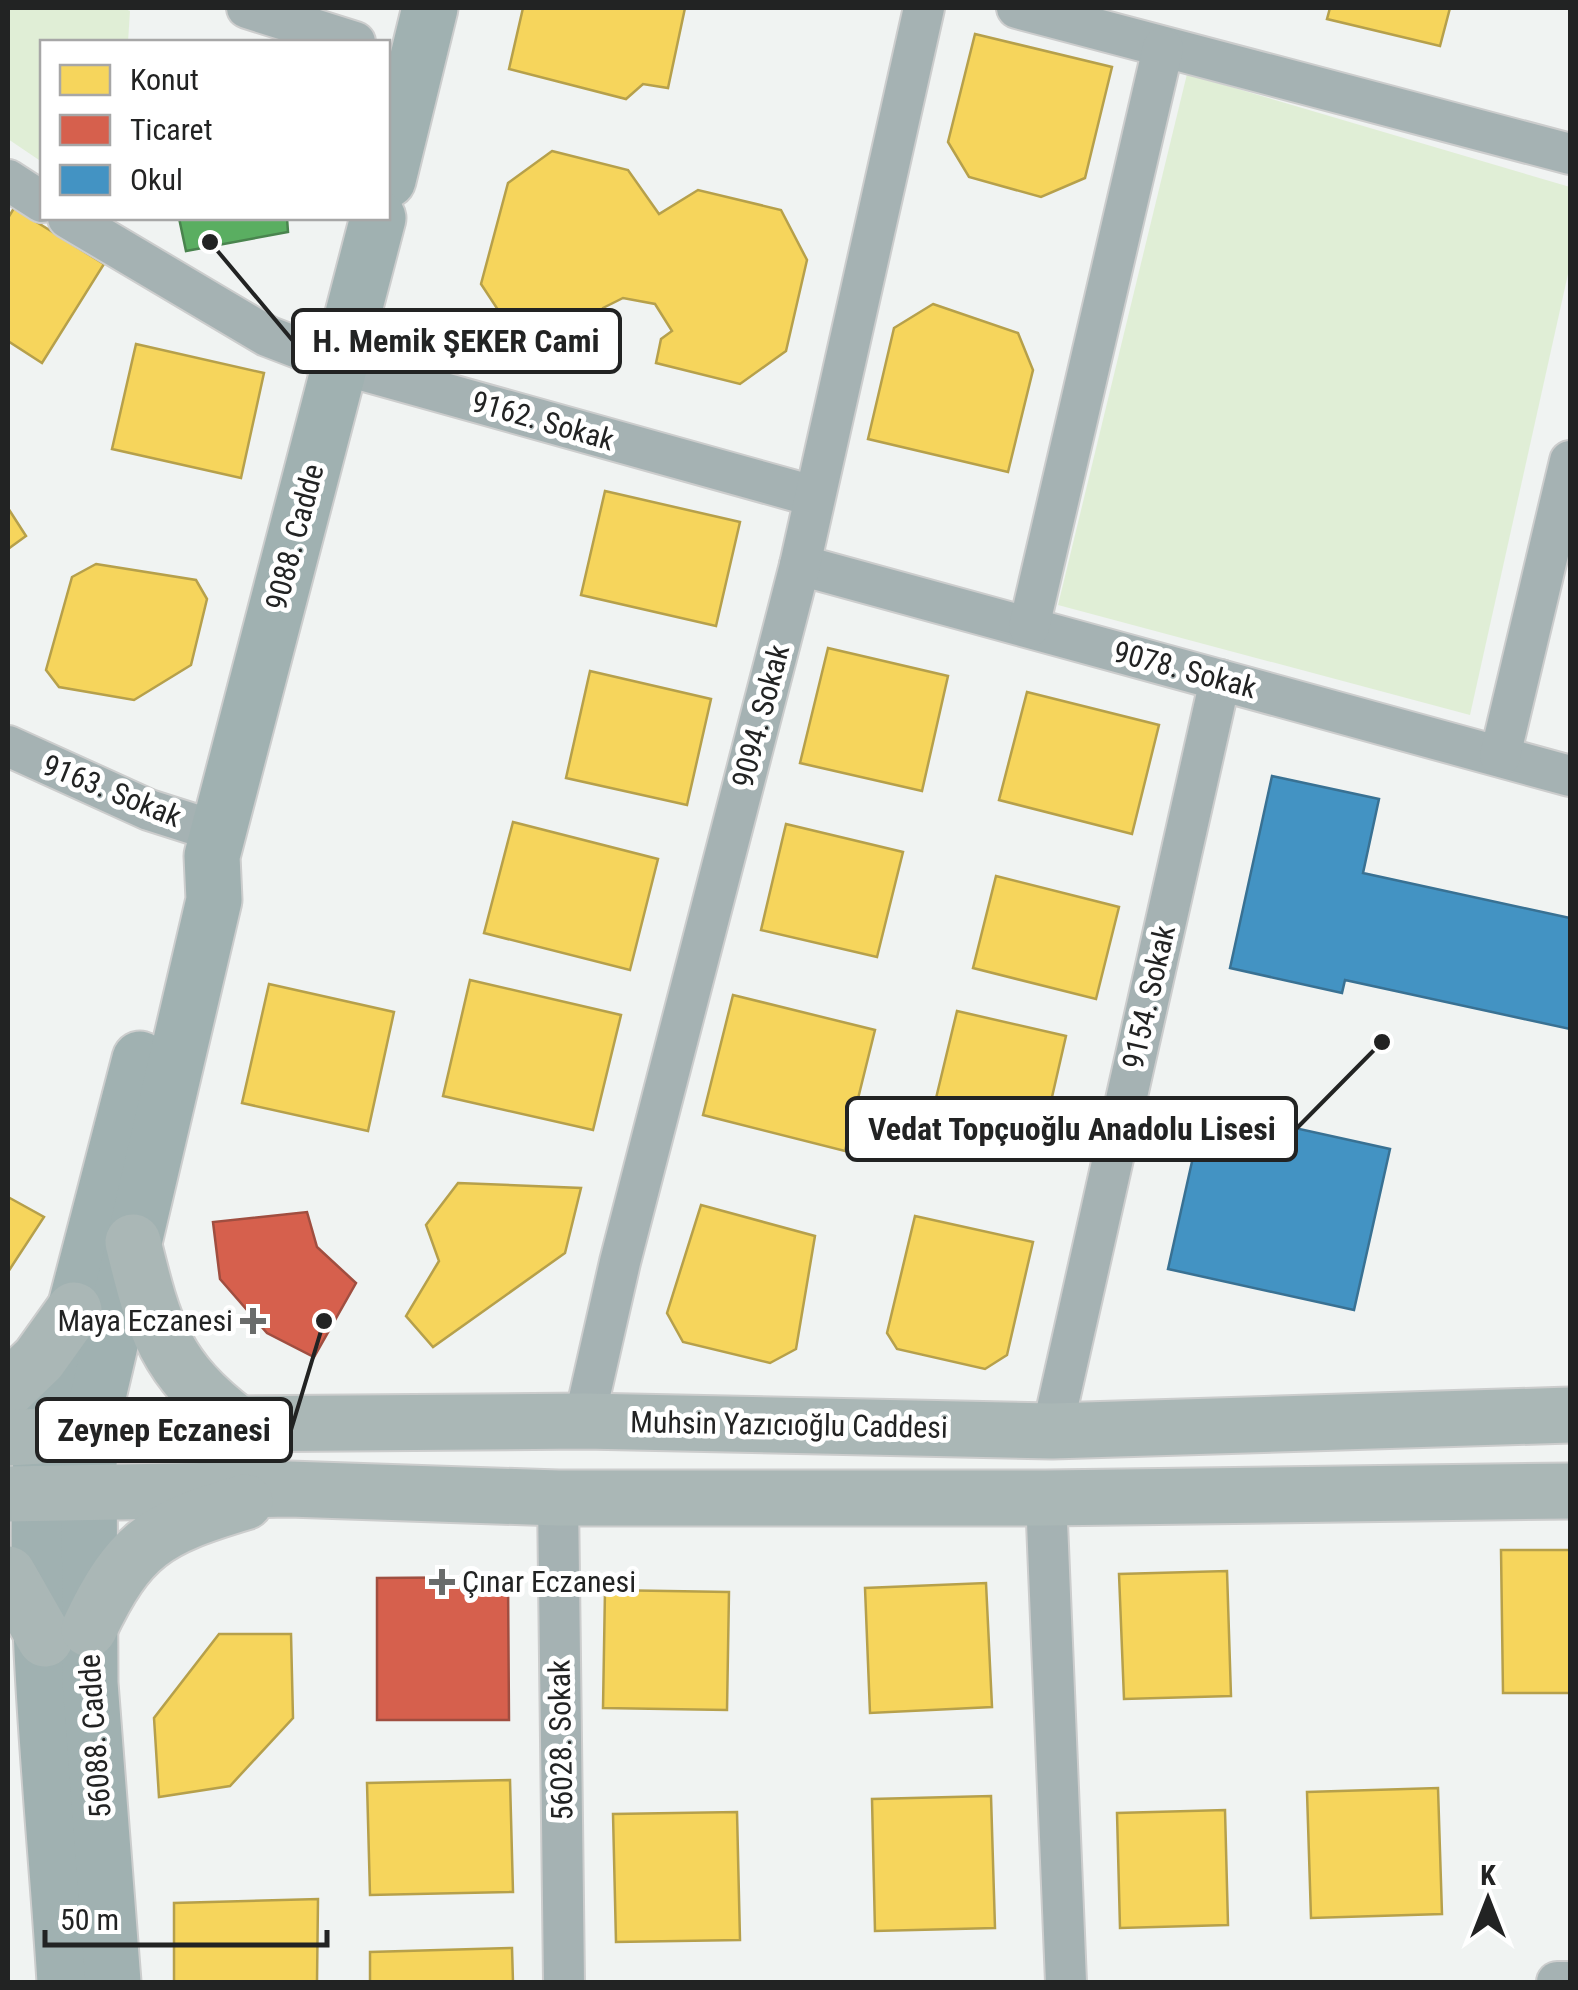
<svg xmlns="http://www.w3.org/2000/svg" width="1578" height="1990" viewBox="0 0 1578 1990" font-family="'Roboto Condensed',sans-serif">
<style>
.green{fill:#e0eed6}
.homes{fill:#f6d55c;stroke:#b6a04b;stroke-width:2.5}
.shops{fill:#d6604d;stroke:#a04e40;stroke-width:2.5}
.schools{fill:#4393c3;stroke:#397193;stroke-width:2.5}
.public{fill:#5aae61;stroke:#49844e;stroke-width:2.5}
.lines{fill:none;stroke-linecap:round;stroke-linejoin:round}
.street-casing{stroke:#cccdcd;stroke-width:44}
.secondary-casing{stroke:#cccdcd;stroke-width:59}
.primary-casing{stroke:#cccdcd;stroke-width:59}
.street{stroke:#a5b2b3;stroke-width:40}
.secondary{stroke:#a0b1b1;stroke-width:55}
.primary{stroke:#aab7b6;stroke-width:55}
.poi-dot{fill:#6a6c6b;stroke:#fff;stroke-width:4}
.labels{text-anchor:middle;stroke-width:10;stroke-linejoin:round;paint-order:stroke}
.street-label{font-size:30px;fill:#222323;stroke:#fff}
.poi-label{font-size:30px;fill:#222323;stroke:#fff;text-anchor:end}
.leader{fill:none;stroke:#222323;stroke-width:4}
.callout-dot{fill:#222323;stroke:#fff;stroke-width:4}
.callout{fill:#fff;stroke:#222323;stroke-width:4}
.callout-label{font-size:32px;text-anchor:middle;font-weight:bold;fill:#222323}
</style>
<rect width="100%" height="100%" fill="#f0f3f2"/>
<g class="green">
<polygon points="8,8 123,8 130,11 128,42 42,42 42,162 8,139"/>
<polygon points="1187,74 1570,187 1570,265 1470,715 1058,605"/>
</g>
<g class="homes">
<polygon points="523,8 685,8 668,88 643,84 626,99 509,69"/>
<polygon points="1330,8 1450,8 1440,46 1327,19"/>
<polygon points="975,34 1112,67 1085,178 1041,197 969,177 948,142"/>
<polygon points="552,151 628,170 659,214 698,190 781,210 807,260 786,351 740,384 656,363 661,339 672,331 655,304 623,298 603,308 598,347 502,316 481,284 508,183"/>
<polygon points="14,208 104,264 42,363 8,341 8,218"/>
<polygon points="933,304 1018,333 1033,370 1008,472 868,439 894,328"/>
<polygon points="136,344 264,373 241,478 112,449"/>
<polygon points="605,491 740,522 716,626 581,595"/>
<polygon points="8,508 26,536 8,549"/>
<polygon points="96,564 196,580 207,599 191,665 134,700 59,687 46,670 72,577"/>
<polygon points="828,648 948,676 922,791 800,763"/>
<polygon points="590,671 711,699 687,805 566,778"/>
<polygon points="1027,692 1159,725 1132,834 999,800"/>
<polygon points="513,822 658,859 630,970 484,933"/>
<polygon points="786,824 903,852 877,957 761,930"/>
<polygon points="996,876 1119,907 1096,999 973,968"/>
<polygon points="470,980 621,1015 593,1130 443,1096"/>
<polygon points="269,984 394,1012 368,1131 242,1103"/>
<polygon points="733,995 875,1030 845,1151 703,1115"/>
<polygon points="957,1011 1066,1036 1041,1145 931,1119"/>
<polygon points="458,1183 581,1188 565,1253 433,1347 406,1316 439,1261 426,1225"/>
<polygon points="8,1197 44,1217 8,1272"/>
<polygon points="701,1205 815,1236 796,1349 770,1363 683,1342 667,1313"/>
<polygon points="915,1216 1033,1242 1007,1355 985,1369 897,1349 887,1333"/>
<polygon points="1501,1550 1570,1550 1570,1693 1503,1693"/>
<polygon points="1227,1571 1231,1696 1124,1699 1119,1574"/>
<polygon points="986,1583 992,1707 870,1713 865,1588"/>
<polygon points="605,1590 729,1592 727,1710 603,1708"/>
<polygon points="219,1634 291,1634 293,1718 230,1786 159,1797 154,1718"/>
<polygon points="510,1780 513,1892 370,1895 367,1783"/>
<polygon points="1438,1788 1442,1914 1311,1918 1307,1792"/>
<polygon points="991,1796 995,1928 875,1931 872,1799"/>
<polygon points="1225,1810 1228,1925 1120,1928 1117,1813"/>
<polygon points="737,1812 740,1940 616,1942 613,1814"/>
<polygon points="318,1899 317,1982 174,1982 174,1903"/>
<polygon points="512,1948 513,1982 370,1982 370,1952"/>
</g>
<g class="shops">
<polygon points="307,1212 317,1247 356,1283 314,1357 267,1333 220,1279 213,1222"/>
<polygon points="508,1577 509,1720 377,1720 377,1578"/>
</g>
<g class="schools">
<polygon points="1272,776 1379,799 1363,873 1570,918 1570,1029 1345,980 1342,993 1230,968"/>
<polygon points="1204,1108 1390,1149 1354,1310 1168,1269"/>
</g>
<polygon class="public" points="179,218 287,218 288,232 186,251"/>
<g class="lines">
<g class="street-casing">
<g id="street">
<polyline points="247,8 355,42"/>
<polyline points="1017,8 1570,154"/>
<polyline points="8,180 42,202"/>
<polyline points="68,218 267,336 340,364 813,496"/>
<polyline points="800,565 1570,776"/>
<polyline points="1029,627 1163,48"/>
<polyline points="8,746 149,810 218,832"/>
<polyline points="1500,756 1570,461"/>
<polyline points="584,1421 620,1262 800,565 924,8"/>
<polyline points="1052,1431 1220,680"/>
<polyline points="558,1498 564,1982"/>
<polyline points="1046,1498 1066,1982"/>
<polyline points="1557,1982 1570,1982"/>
</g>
</g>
<g class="secondary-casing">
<g id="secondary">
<polyline points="388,180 430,8"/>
<path d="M65,1982C54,1802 31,1617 42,1436L140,1059"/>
<polyline points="113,1982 90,1683 89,1435 214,900 212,856 378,218"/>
</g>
</g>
<g class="primary-casing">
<g id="primary">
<path d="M133,1242C154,1328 165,1369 238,1424"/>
<polyline points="8,1389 39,1359 74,1310"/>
<polyline points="8,1438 238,1424 584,1421 1052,1431 1570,1415"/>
<polyline points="8,1494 289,1489 558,1498 1046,1498 1570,1491"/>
<polyline points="8,1574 45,1639"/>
<path d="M89,1629C130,1543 155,1529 245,1502"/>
</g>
</g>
<use href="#street" class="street"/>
<use href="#secondary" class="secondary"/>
<use href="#primary" class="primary"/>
</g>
<g class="poi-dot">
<path d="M248 1306h10v10h10v10h-10v10h-10v-10h-10v-10h10z"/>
<path d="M437 1567h10v10h10v10h-10v10h-10v-10h-10v-10h10z"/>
</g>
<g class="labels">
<g class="street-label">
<text transform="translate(543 421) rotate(16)" y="10">9162. Sokak</text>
<text transform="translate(295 537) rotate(-75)" y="10">9088. Cadde</text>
<text transform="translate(1185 670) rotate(15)" y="10">9078. Sokak</text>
<text transform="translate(761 716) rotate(-75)" y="10">9094. Sokak</text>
<text transform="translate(112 791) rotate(22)" y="10">9163. Sokak</text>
<text transform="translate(1149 997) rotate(-77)" y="10">9154. Sokak</text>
<text transform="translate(789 1425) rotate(1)" y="10">Muhsin Yazıcıoğlu Caddesi</text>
<text transform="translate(95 1736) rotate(-94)" y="10">56088. Cadde</text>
<text transform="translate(561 1740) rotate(-91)" y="10">56028. Sokak</text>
</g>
<g class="poi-label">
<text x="233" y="1331">Maya Eczanesi</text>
<text x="462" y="1592" text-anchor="start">Çınar Eczanesi</text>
</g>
</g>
<path class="leader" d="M210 242L293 341M1382 1042L1296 1129M324 1321L291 1430"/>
<g class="callout-dot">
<circle cx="210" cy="242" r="10"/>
<circle cx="1382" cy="1042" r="10"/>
<circle cx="324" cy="1321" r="10"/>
</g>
<g class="callout">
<rect x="293" y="310" width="327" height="62" rx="10"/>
<rect x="847" y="1098" width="449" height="62" rx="10"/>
<rect x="37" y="1399" width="254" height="62" rx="10"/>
</g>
<g class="callout-label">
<text x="456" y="352">H. Memik ŞEKER Cami</text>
<text x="1072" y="1140">Vedat Topçuoğlu Anadolu Lisesi</text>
<text x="164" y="1441">Zeynep Eczanesi</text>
</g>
<rect width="1578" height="1990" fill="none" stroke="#222323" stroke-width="20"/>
<rect x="40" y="40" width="350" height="180" fill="#ffffff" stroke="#a7a7a7" stroke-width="2.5"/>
<rect x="60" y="65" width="50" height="30" fill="#f6d55c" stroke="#a7a7a7" stroke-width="2.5"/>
<text x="130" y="90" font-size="30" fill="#222323">Konut</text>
<rect x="60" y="115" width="50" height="30" fill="#d6604d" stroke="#a7a7a7" stroke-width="2.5"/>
<text x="130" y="140" font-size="30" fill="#222323">Ticaret</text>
<rect x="60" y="165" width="50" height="30" fill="#4393c3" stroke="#a7a7a7" stroke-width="2.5"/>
<text x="130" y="190" font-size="30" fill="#222323">Okul</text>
<g transform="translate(1488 1900)" stroke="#ffffff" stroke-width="8" paint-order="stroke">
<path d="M0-8L18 38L0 25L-18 38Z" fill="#222323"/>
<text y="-15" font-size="28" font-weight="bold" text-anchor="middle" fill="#222323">K</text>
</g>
<path d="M45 1930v15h282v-15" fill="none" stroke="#222323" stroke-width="5"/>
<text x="60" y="1930" font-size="30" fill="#222323" stroke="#ffffff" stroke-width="8" paint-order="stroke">50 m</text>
</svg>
